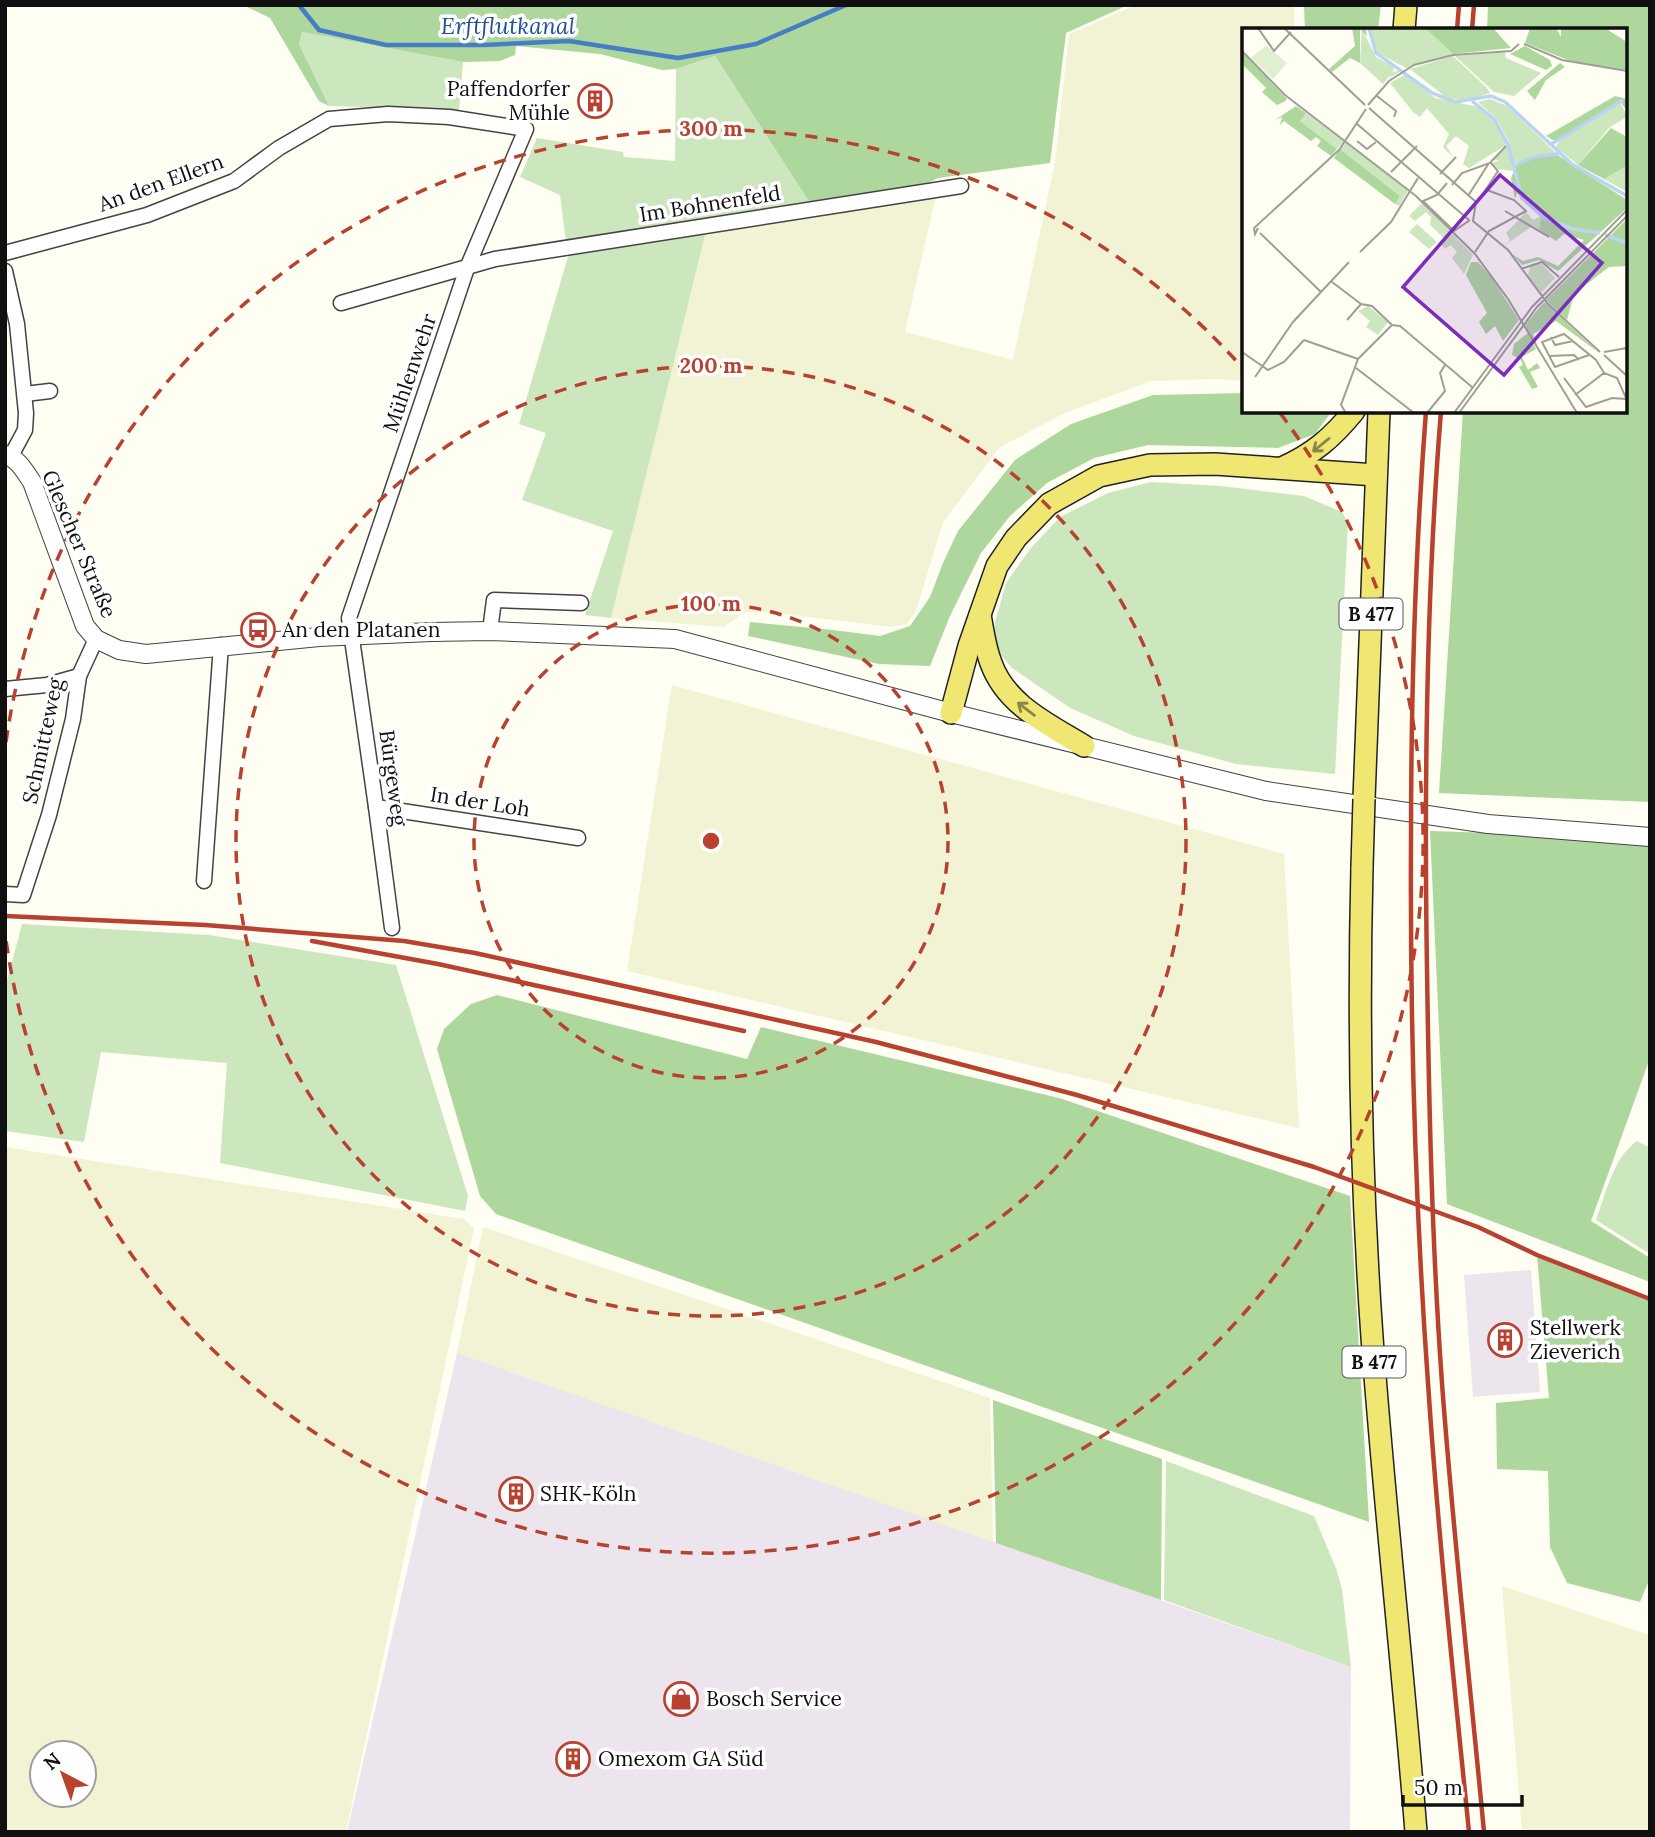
<svg xmlns="http://www.w3.org/2000/svg" width="1655" height="1837" viewBox="0 0 1655 1837" font-family="Lora,serif">
<style>
.industrial{fill:#ede5ed}
.farmland{fill:#f1f3d4;fill-rule:evenodd}
.green{fill:#cce7be}
.forest{fill:#aed79e}
.lines{fill:none;stroke-linecap:round;stroke-linejoin:round}
.stream{stroke:#467dc5;stroke-width:4.5}
.minor-casing{stroke:#434343;stroke-width:17}
.tertiary-casing{stroke:#434343;stroke-width:20}
.primary-casing{stroke:#212121;stroke-width:24}
.minor{stroke:#fff;stroke-width:14}
.tertiary{stroke:#fff;stroke-width:18}
.primary{stroke:#f0e772;stroke-width:21}
.rail{stroke:#b84130;stroke-width:4.5}
.primary-bridge-casing{stroke:#212121;stroke-width:24;stroke-linecap:butt}
.primary-bridge{stroke:#f0e772;stroke-width:21}
.oneway{stroke:#8b8646}
.ring{fill:none;stroke:#b84130;stroke-width:3.5;stroke-dasharray:12 9}
.labels{text-anchor:middle;stroke-width:7;stroke-linejoin:round;paint-order:stroke}
.shield{fill:#fff;stroke:#585858;stroke-width:2}
.shield-label{font-size:19px;font-weight:bold;fill:#101010}
.poi-label{font-size:21px;fill:#101010;stroke:#fff;text-anchor:start}
.street-label{font-size:21px;fill:#101010;stroke:#fff}
.water-label{font-size:23px;font-style:italic;fill:#20509b;stroke:#fff}
.inset-river{fill:none;stroke:#bbd4f3;stroke-width:3.5}
.inset-road{fill:none;stroke:#9f9f98;stroke-width:2}
.view{fill:#7b2cbf;fill-opacity:0.15;stroke:#7b2cbf;stroke-width:3.5}
.inset-edge{fill:none;stroke:#101010;stroke-width:3.5}
.centre{fill:#b84130;stroke:#fff;stroke-width:3.5}
.ring-label{font-size:21px;text-anchor:middle;font-weight:bold;fill:#b84130;stroke:#fff;stroke-width:7;stroke-linejoin:round;paint-order:stroke}
</style>
<rect width="100%" height="100%" fill="#fefef3"/>
<g class="industrial">
<polygon points="1531,1270 1540,1392 1473,1397 1464,1275"/>
<polygon points="457,1353 1351,1667 1350,1832 347,1832"/>
</g>
<g class="farmland">
<polygon points="1136,5 1294,5 1294,30 1244,30 1244,381 1216,379 1151,381 1065,413 1000,447 943,522 916,611 907,624 891,627 767,612 746,612 723,627 611,618 706,231 936,195 905,332 1013,360 1055,162 1069,34"/>
<polygon points="672,685 1284,854 1299,1128 627,971"/>
<path d="M5,1147L464,1219L474,1228L346,1832H5ZM84,1753V1795H42V1753Z"/>
<polygon points="483,1227 990,1398 993,1542 457,1353"/>
<polygon points="1502,1586 1650,1635 1650,1832 1522,1832"/>
</g>
<g class="green">
<polygon points="302,32 463,62 459,110 329,106 299,44"/>
<polygon points="715,56 810,203 566,242 560,195 520,177 537,138 623,152 624,157 675,161 676,69"/>
<polygon points="706,231 611,618 585,615 613,531 522,500 546,433 519,424 569,253"/>
<polygon points="1151,482 1221,486 1304,496 1342,512 1348,523 1335,774 1236,764 1134,736 1070,708 1012,668 994,647 995,622 1006,583 1030,549 1060,517 1108,493"/>
<polygon points="22,924 209,935 396,965 468,1196 465,1211 220,1163 227,1063 101,1052 84,1142 5,1131 5,988"/>
<path d="M1637,1141L1650,1148V1254L1596,1220C1606,1193 1613,1158 1637,1141Z"/>
<polygon points="1166,1461 1314,1516 1336,1568 1342,1589 1351,1667 1164,1600"/>
</g>
<g class="forest">
<polygon points="243,5 1128,5 1066,33 1050,163 938,178 916,189 810,203 715,56 676,69 662,70 600,54 516,46 515,55 500,61 463,62 302,32 299,44 329,106 319,101 270,18"/>
<polygon points="1304,5 1381,5 1378,30 1305,30"/>
<polygon points="1488,5 1650,5 1650,504 1648,515 1650,519 1650,802 1439,793 1463,411 1625,411 1625,30 1487,30"/>
<polygon points="1244,393 1244,411 1332,411 1315,434 1278,448 1148,445 1094,458 1047,483 1010,516 981,553 950,616 930,666 879,664 748,636 750,622 833,630 880,636 910,626 930,597 943,563 958,531 1015,460 1071,424 1153,395"/>
<polygon points="1430,831 1650,838 1650,1058 1591,1221 1650,1258 1650,1282 1447,1204"/>
<polygon points="497,995 747,1059 761,1027 1059,1098 1350,1196 1369,1522 496,1214 480,1196 437,1049 444,1029 471,1004"/>
<polygon points="1537,1255 1650,1299 1650,1578 1640,1602 1567,1583 1550,1547 1548,1471 1497,1469 1496,1403 1549,1398"/>
<polygon points="993,1400 1162,1459 1161,1600 996,1543"/>
</g>
<g class="lines">
<polyline class="stream" points="299,5 319,30 386,45 484,45 569,41 678,58 756,44 846,5"/>
<g class="minor-casing">
<g id="minor">
<polyline points="5,253 147,215 234,181 279,148 329,119 388,114 449,117 526,129 467,268 349,618 376,807 392,928"/>
<polyline points="5,271 17,324 26,413 25,430 11,456"/>
<polyline points="341,303 495,259 961,186"/>
<polyline points="25,394 50,391"/>
<polyline points="490,631 494,600 581,603"/>
<polyline points="5,689 47,685 79,676"/>
<polyline points="376,807 578,838"/>
<polyline points="204,881 221,645"/>
<polyline points="5,894 23,895 49,815 73,719 79,676 96,639"/>
</g>
</g>
<g class="tertiary-casing">
<path id="tertiary" d="M5,455C18,458 25,472 32,482L85,626L96,639L119,650L146,654L319,637L431,632L490,631L675,639L951,713L1266,791L1488,824L1650,837"/>
</g>
<g class="primary-casing">
<g id="primary">
<polyline points="1404,30 1406,5"/>
<path d="M1282,468C1313,454 1332,438 1354,411"/>
<path d="M980,615C983,631 985,648 991,663C1006,705 1048,724 1084,746"/>
<polyline points="951,713 969,646 997,566 1016,538 1049,504 1099,476 1150,465 1215,464 1376,475"/>
<polyline points="1364,799 1379,411"/>
<path d="M1362,867C1358,1023 1361,1181 1372,1337C1384,1502 1403,1667 1416,1832"/>
</g>
</g>
<use href="#minor" class="minor"/>
<use href="#tertiary" class="tertiary"/>
<use href="#primary" class="primary"/>
<g class="rail">
<polyline points="1457,30 1459,5"/>
<polyline points="1472,30 1474,5"/>
<path d="M1426,411C1415,554 1411,697 1411,840C1410,1021 1415,1202 1428,1383C1438,1533 1454,1682 1469,1832"/>
<path d="M1441,411C1426,596 1424,783 1427,969C1429,1107 1432,1245 1442,1383C1453,1533 1470,1682 1484,1832"/>
<polyline points="5,916 205,925 404,941 475,953 876,1042 1077,1095 1314,1167 1478,1227 1537,1255 1650,1299"/>
<polyline points="312,941 438,964 744,1031"/>
</g>
<g class="primary-bridge-casing">
<polyline id="primary-bridge" points="1362,867 1364,799"/>
</g>
<use href="#primary-bridge" class="primary-bridge"/>
</g>
<defs><path id="oneway-shaft" d="M-6 0H5M1.5-3L5.5 0L1.5 3" fill="none" stroke-width="1.6" stroke-linecap="round" stroke-linejoin="round" transform="scale(1.75)"/></defs>
<g class="oneway">
<use href="#oneway-shaft" transform="translate(1321 445) rotate(141)"/>
<use href="#oneway-shaft" transform="translate(1026 709) rotate(-143)"/>
</g>
<g class="ring">
<circle cx="711" cy="841" r="237"/>
<circle cx="711" cy="841" r="475"/>
<path d="M6 742A712 712 0 0 1 1240 365M1280 413A712 712 0 1 1 6 940"/>
</g>
<defs>
<g id="building-ring" transform="scale(1.75)"><circle r="9.5" fill="#fff" stroke="#b84130" stroke-width="1.5"/><path d="M-4-6H4V6H1V3H-1V6H-4ZM-2.5-4.3h1.7v1.8h-1.7ZM.8-4.3h1.7v1.8H.8ZM-2.5-1h1.7V.8h-1.7ZM.8-1h1.7V.8H.8Z" fill="#b84130"/></g>
<g id="bus-ring" transform="scale(1.75)"><circle r="9.5" fill="#fff" stroke="#b84130" stroke-width="1.5"/><path d="M-5-6H5V4H4V6H2V4H-2V6H-4V4H-5ZM-3.5-4V0h7V-4ZM-3.5 1.2v1.5H-2V1.2ZM2 1.2v1.5H3.5V1.2Z" fill="#b84130"/></g>
<g id="shop-ring" transform="scale(1.75)"><circle r="9.5" fill="#fff" stroke="#b84130" stroke-width="1.5"/><path d="M-5-2.5h2.3a2.7 3.5 0 0 1 5.4 0H5L5.5 6h-11ZM-1.5-2.5h3a1.5 2.3 0 0 0-3 0Z" fill="#b84130"/></g>
</defs>
<g fill-rule="evenodd">
<use href="#building-ring" x="595" y="101"/>
<use href="#bus-ring" x="258" y="630"/>
<use href="#building-ring" x="1505" y="1340"/>
<use href="#building-ring" x="516" y="1494"/>
<use href="#shop-ring" x="681" y="1699"/>
<use href="#building-ring" x="573" y="1759"/>
</g>
<g class="labels">
<g class="shield">
<rect x="1339.5" y="598.5" width="63" height="31" rx="5"/>
<rect x="1342.5" y="1346.5" width="63" height="31" rx="5"/>
</g>
<g class="shield-label">
<text x="1371" y="621">B 477</text>
<text x="1374" y="1369">B 477</text>
</g>
<g class="poi-label">
<text x="570" y="96" text-anchor="end">Paffendorfer<tspan x="570" dy="24">Mühle</tspan></text>
<text x="282" y="637">An den Platanen</text>
<text x="1530" y="1335">Stellwerk<tspan x="1530" dy="24">Zieverich</tspan></text>
<text x="540" y="1501">SHK-Köln</text>
<text x="706" y="1706">Bosch Service</text>
<text x="598" y="1766">Omexom GA Süd</text>
</g>
<g class="street-label">
<text transform="translate(161 183) rotate(-20)" y="7">An den Ellern</text>
<text transform="translate(710 204) rotate(-9)" y="7">Im Bohnenfeld</text>
<text transform="translate(410 373) rotate(-71)" y="7">Mühlenwehr</text>
<text transform="translate(79 544) rotate(67)" y="7">Glescher Straße</text>
<text transform="translate(43 741) rotate(-78)" y="7">Schmitteweg</text>
<text transform="translate(393 778) rotate(82)" y="7">Bürgeweg</text>
<text transform="translate(480 802) rotate(9)" y="7">In der Loh</text>
</g>
<g class="water-label">
<text x="508" y="34">Erftflutkanal</text>
</g>
</g>
<g transform="translate(1242 28)">
<rect width="385" height="385" fill="#fefef3"/>
<path d="M128,0H183L211,26L164,40L136,25ZM120,1L134,29L152,39L151,44L161,42L147,50L149,46L141,56L118,35ZM263,24L264,30L299,45L272,68L252,64L213,28ZM211,28L244,59L248,65L225,72L206,71L168,41ZM164,46L193,70L237,79L251,92L264,117L227,140L221,136L227,118L214,108L204,118L212,130L201,119L207,106L185,80L178,89L171,84L148,55ZM248,71L265,78L315,126L287,130L271,143L256,141L250,135L257,132H248L268,116L254,90L236,74ZM378,73L385,89L368,99L336,137L314,119L320,108ZM64,85L102,113L95,121L58,93ZM104,114L166,163L157,178L153,176L158,168L98,121ZM385,138V164L362,151ZM180,175L231,227L222,246L210,230L215,224L209,217L203,221L197,214L202,210L188,197L189,189L184,184L173,193L167,188ZM284,184L291,192L299,188L297,202L289,199L263,217L268,212L264,205ZM175,196L195,214L187,221L167,204ZM289,236H300L313,250L299,265L286,247ZM126,278L146,294L136,307L124,299L128,293L116,283Z" fill="#cce7be"/>
<path d="M110,0H124L125,8L118,1V35L108,30L90,44L87,41L113,18ZM183,0H251L269,20L211,26ZM288,0H314L319,9V0H363L385,14V42L331,34L283,15ZM283,18L308,32L310,38L304,42L268,26ZM0,24L45,71L42,74L35,77L20,64L24,60L0,36ZM318,35L323,39L304,52L293,72L285,63ZM373,68L385,71V83L378,73L314,114L304,108ZM54,78L64,85L58,93L95,121L89,128L75,118L79,113L74,109L69,113L42,93L38,97L40,89L33,92ZM369,100L385,109V138L362,151L336,137ZM98,121L158,168L153,176L92,130ZM295,127L317,128L385,172V180L316,243L297,232L280,237L270,226L281,233L296,229L316,238L342,212L322,206L314,213L297,202L299,188L275,165L273,171L269,150L274,138ZM385,191V238L367,239L332,266L325,292L304,272ZM229,234H236L250,250L277,292L261,313L253,298L244,306L237,294L245,285L224,247ZM302,274L356,324L314,293L291,306L299,328L283,297ZM286,305L294,321L280,329L286,342L295,335L298,340L288,344L296,359L290,361L277,339L281,337L278,331L270,327L272,316Z" fill="#aed79e"/>
<path d="M24,17L45,35L31,51L9,30Z" fill="#dfefcf"/>
<path class="inset-river" d="M127,0L134,25L190,65L213,74L249,68L263,74L330,136L385,168M230,73L252,91L266,117L280,170L302,190L331,201L358,205M308,117L381,72M275,136L295,128L317,126M363,207L385,215"/>
<path class="inset-road" d="M16,0L32,23L49,4M42,0L123,77M282,16L320,32L385,43M0,23L43,67L174,168L233,226L266,271L335,385M135,68L154,83L152,89M126,77L147,53L172,37L211,27L269,23L277,16M127,80L234,174L231,193L266,222L306,276L358,324M115,96L227,192M115,113L125,121L134,114M149,144L175,118M198,146L214,129M205,155L195,167L181,173L212,203L228,192M210,157L220,145L248,135L264,118M226,168L247,135M235,175L256,143L249,135M263,183L307,209M16,200L13,206L12,200L97,122L124,81M18,205L79,264M118,224L149,194L176,150M233,224L247,203L284,183L272,172L245,162M279,241L300,234L317,249M90,254L119,276M119,276L130,278L150,297L158,298L230,359M105,292L119,276M309,309L313,317L331,313M62,312L116,331M0,324L26,342L42,334L62,312M362,324L385,320M347,327L313,339L300,314L322,306L354,332L362,345L375,350L385,372M362,327L385,348M307,328L332,327L337,332M116,331L150,297M114,340L172,385M13,349L51,294L107,234M322,350L344,379L370,370L384,371M333,367L362,345M104,385L99,377L116,331M185,385L203,363L198,345L203,337M212,385L290,279L385,182M217,385L295,279L385,188"/>
<path class="view" d="M258,147L360,235L262,347L161,259Z"/>
<rect width="385" height="385" class="inset-edge"/>
</g>
<circle cx="711" cy="841" r="10" class="centre"/>
<g class="ring-label">
<text x="711" y="136">300 m</text>
<text x="711" y="373">200 m</text>
<text x="711" y="611">100 m</text>
</g>
<rect width="1655" height="1837" fill="none" stroke="#101010" stroke-width="14"/>
<g transform="translate(63 1774) rotate(319)"><circle r="33" fill="#ffffff" stroke="#9f9f9f" stroke-width="2"/>
<path d="M0-5L12 26L0 18L-12 26Z" fill="#b84130"/>
<text y="-10" font-size="19" font-weight="bold" text-anchor="middle" fill="#101010">N</text>
</g>
<path d="M1403 1795v10h119v-10" fill="none" stroke="#101010" stroke-width="3.5"/>
<text x="1414" y="1795" font-size="21" fill="#101010" stroke="#ffffff" stroke-width="5" paint-order="stroke">50 m</text>
</svg>
